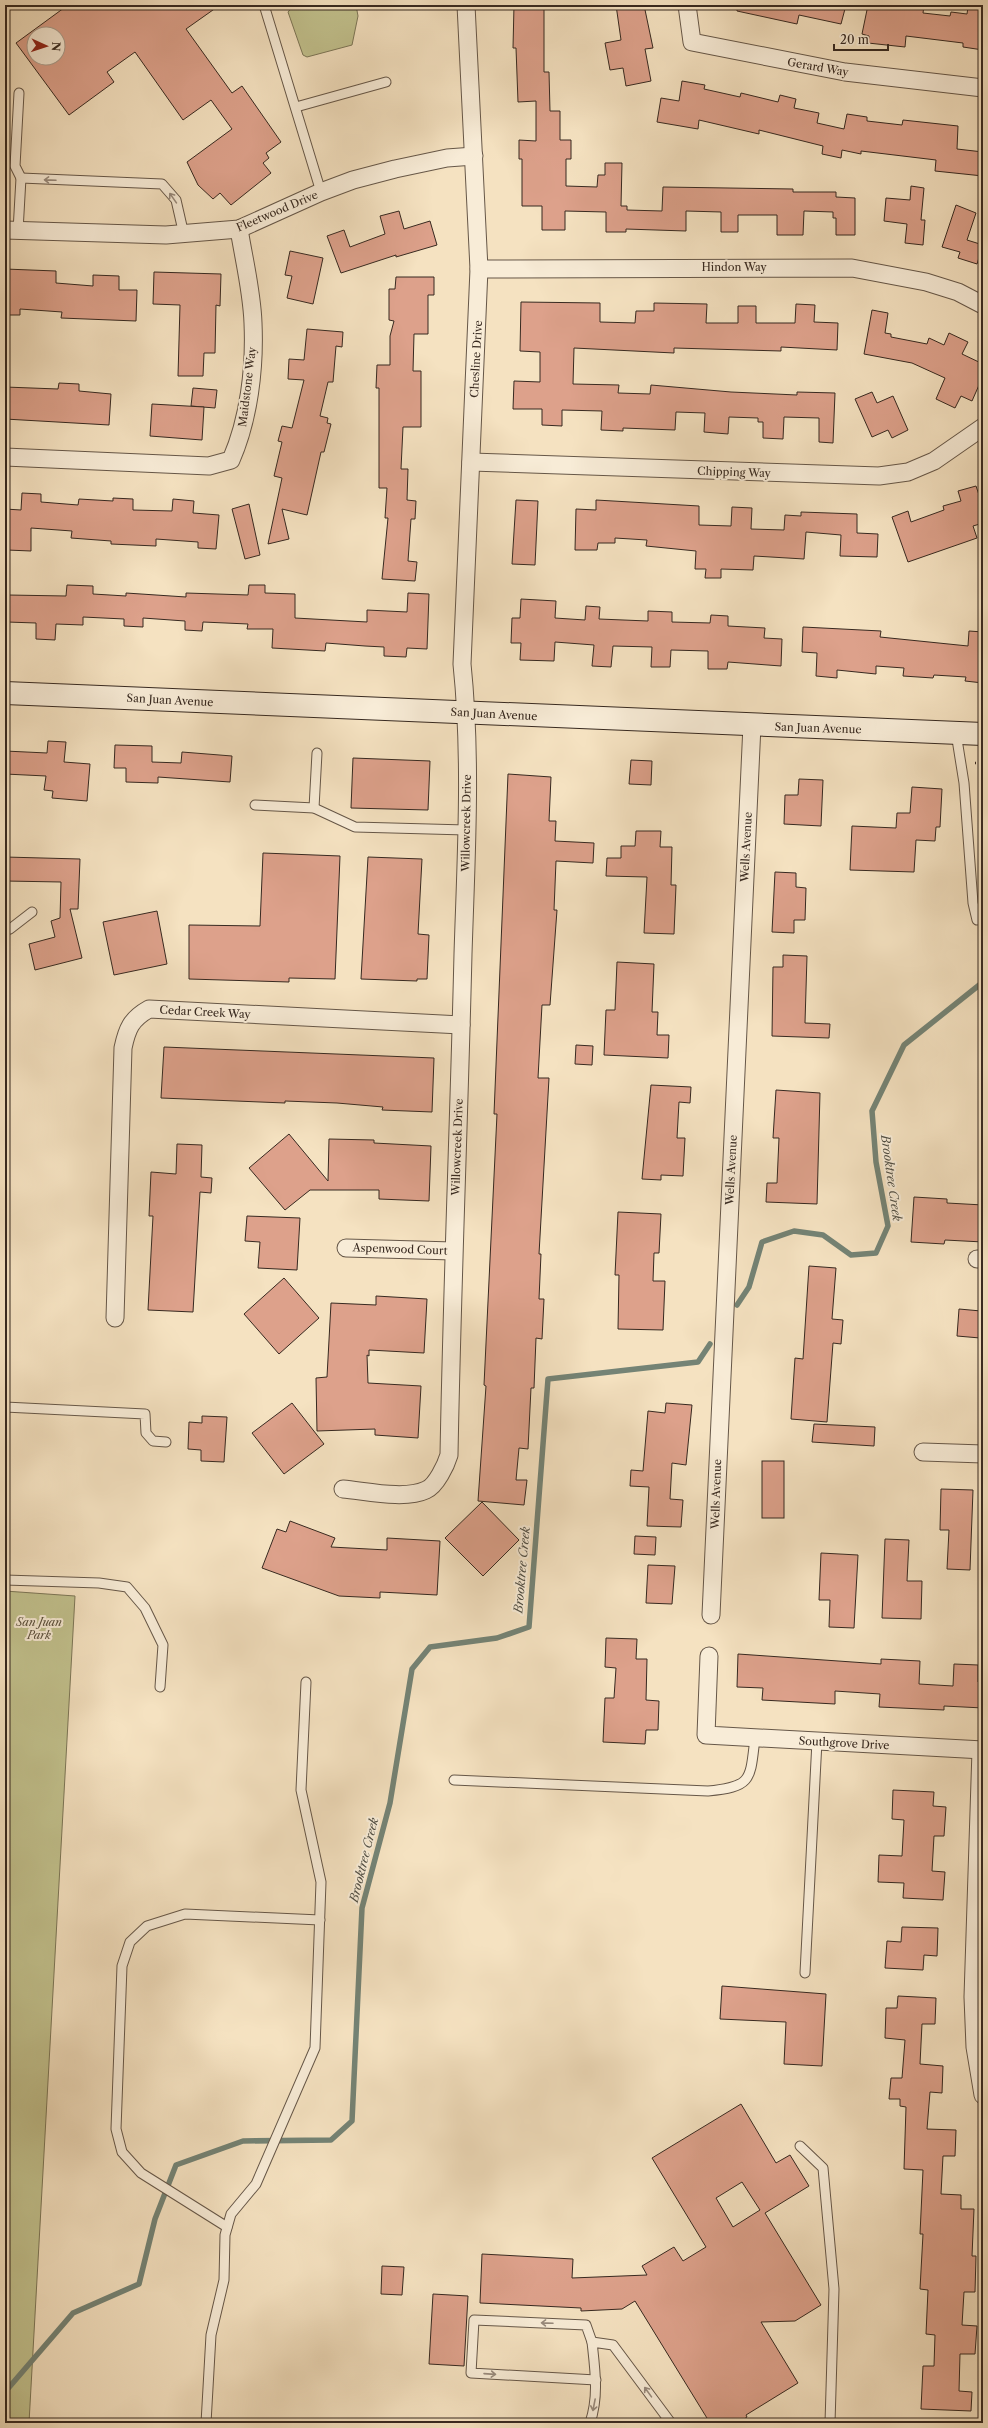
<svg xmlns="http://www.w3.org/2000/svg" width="988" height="2428" viewBox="0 0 988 2428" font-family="'Libre Caslon Text',serif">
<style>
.green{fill:#c2c28e;stroke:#7c7657}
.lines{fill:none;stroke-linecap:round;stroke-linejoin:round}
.stream{stroke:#748375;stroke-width:5.5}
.building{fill:#dda18b;stroke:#372920;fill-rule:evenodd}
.service-casing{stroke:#665748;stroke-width:11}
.minor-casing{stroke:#665748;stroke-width:19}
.secondary-casing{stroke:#372920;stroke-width:24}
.path{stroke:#372920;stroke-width:2.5;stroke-dasharray:1 2;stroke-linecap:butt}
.service{stroke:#f8ecd7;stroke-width:9}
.minor{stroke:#f8ecd7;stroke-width:17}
.secondary{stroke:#f8ecd7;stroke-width:22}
.oneway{stroke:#988a7c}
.labels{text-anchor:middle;stroke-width:4;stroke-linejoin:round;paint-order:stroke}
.street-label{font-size:11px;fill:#372920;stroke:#f8ecd7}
.park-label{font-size:11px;font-style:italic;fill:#5a4f3c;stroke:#f8ecd7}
.water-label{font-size:12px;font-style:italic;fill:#504e44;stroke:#f8ecd7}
</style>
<rect width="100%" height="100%" fill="#f5e2c1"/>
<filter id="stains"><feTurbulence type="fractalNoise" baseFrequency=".005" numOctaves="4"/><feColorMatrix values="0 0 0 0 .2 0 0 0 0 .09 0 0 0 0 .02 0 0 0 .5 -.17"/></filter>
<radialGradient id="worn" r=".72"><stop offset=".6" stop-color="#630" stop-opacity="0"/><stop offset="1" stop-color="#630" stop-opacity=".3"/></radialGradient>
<g class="green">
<polygon points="294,5 356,5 358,16 352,45 307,57 303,55 288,12"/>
<polygon points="5,1591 75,1596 29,2423 5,2423"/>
</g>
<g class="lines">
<g class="stream">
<polyline points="737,1305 749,1287 762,1242 794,1231 823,1235 851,1255 876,1253 888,1226 876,1162 872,1111 904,1045 983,982"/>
<polyline points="5,2392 73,2313 139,2284 155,2219 176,2165 243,2141 331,2140 352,2121 362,1908 390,1803 412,1669 430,1647 497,1638 529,1627 548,1379 698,1362 710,1344"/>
</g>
</g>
<g class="building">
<path d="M68,5H220L186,29L232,93L242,86L281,142L266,153L269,158L263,163L271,173L231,205L220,193L213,199L198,185L187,162L232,129L211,100L183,120L135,52L107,72L114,82L69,115L16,43ZM34,34H58V58H34Z"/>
<polygon points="514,5 544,5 544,72 549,72 550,111 560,111 560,140 571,140 571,159 566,159 566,186 597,187 598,175 605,175 605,163 622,163 621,206 627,206 627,210 662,211 663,187 793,189 793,192 836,192 836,197 855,198 855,235 836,235 836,218 833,218 833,212 804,211 803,235 777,235 777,215 738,215 738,232 721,232 721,212 686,211 686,231 626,229 626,232 606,232 606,212 565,211 565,230 542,230 542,206 522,206 522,159 519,159 519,140 536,141 536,101 518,102 516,48 513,48"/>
<polygon points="616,5 644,5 653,48 645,49 651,81 626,86 623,68 610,70 605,43 621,40"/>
<polygon points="737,5 846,5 841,24 799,15 797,24 737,11"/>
<polygon points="868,5 924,5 923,13 950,16 951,12 967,14 968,7 983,9 983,50 963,47 963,43 906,36 905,47 868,43 869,36 862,34"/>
<polygon points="682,81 705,85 704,89 740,97 741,93 778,102 780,95 796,99 794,108 819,113 817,123 844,129 847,114 867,117 867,121 902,125 903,120 958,126 957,149 983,152 983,176 935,171 936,160 861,151 861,154 842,150 841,158 822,154 823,146 759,130 759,134 699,120 698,129 657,122 661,98 679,101"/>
<polygon points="911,186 924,188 921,220 925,220 923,245 905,243 907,224 884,221 886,198 910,200"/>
<polygon points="956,205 976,213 967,240 983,245 977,264 958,258 960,252 942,247"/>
<polygon points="399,211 404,229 430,221 437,245 396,257 396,255 341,273 327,236 344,230 350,247 385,234 380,216"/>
<polygon points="290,251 323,258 313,304 287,298 292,276 285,275"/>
<polygon points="5,269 56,271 56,283 93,286 93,275 119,276 119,290 137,290 136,321 61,318 62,312 20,309 20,315 5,315"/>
<polygon points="154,272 221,274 220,306 216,305 215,353 204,353 203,376 178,376 180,305 153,304"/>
<polygon points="396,277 434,277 434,295 428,295 428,334 414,334 413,371 421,371 421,427 403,427 401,469 408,469 407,500 416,501 415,519 411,519 408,561 417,562 415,581 382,579 388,518 385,518 387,488 379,488 379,388 376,388 377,365 390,365 390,336 394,321 389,320 389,289 395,289"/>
<polygon points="521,302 600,303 600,322 635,323 636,311 654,311 654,303 707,304 706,323 738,323 738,306 756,306 756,323 795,323 796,304 815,305 814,322 838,323 837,350 781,347 781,351 674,348 674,353 574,348 573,384 619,385 618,393 650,394 651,385 731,392 797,395 797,392 835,393 833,443 819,442 819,418 784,417 783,439 763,438 763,422 758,422 758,418 729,417 728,434 704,432 705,413 676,412 675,430 623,428 623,431 601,430 602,411 562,410 562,426 542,425 542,409 513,409 514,381 540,382 540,352 520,351"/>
<polygon points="872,310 888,313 885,333 891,334 891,337 927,344 929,338 944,345 949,333 968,342 962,354 983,364 983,376 972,401 961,396 955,408 936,399 945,378 912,363 864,354"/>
<polygon points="307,329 343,332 342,347 336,346 333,382 328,382 320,416 328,418 327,423 331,424 324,452 321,452 307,515 282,509 289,539 268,544 282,478 274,476 282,442 278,441 282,426 292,428 304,380 288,379 289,359 304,360"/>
<polygon points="59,383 79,384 79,391 111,394 109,425 5,419 5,387 58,389"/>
<polygon points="193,388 217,390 215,408 191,406"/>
<polygon points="872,392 877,403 893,396 908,430 892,438 888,430 872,437 855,399"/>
<polygon points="152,404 204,407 202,440 150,436"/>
<polygon points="976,486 983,507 983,523 973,526 977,538 908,562 892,517 908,511 911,522 944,510 943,506 961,501 958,491"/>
<polygon points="22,493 41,494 41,502 78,505 79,499 113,501 113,498 133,499 133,510 172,511 173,499 194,501 193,513 219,515 216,549 198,548 198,542 156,539 156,546 111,544 111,541 71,538 72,531 31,528 31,551 7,550 5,509 21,510"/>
<polygon points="516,500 538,501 535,565 512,564"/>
<polygon points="596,500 699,506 699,525 731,526 732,507 752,508 751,529 784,530 785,515 801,516 801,512 857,514 857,533 878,534 877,557 840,556 841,535 806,532 804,559 754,556 753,570 721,569 721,578 705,578 706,569 695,569 696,551 646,546 647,540 615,538 615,543 598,543 597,550 575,550 576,509 596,510"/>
<polygon points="249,504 260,555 245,559 232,509"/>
<polygon points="67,585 93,586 93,594 126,596 126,593 186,597 186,593 248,595 249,585 265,585 265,593 295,594 295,618 367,622 367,610 407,612 408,593 429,594 427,649 407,648 406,657 384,656 384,647 365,646 326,643 325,651 272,648 273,629 247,629 248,624 203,622 202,631 185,630 185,621 143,618 143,627 124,626 124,619 83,617 83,625 56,624 55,640 36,639 36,623 7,622 8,595 66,596"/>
<polygon points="521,599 556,601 555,618 585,620 586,606 600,607 599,619 648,621 648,611 672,612 672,622 710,623 711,615 728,616 728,626 765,628 764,638 782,639 781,666 728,662 727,669 708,669 708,651 671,650 670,667 651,667 652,647 613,646 611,667 592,666 594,645 555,642 554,661 520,660 521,643 511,643 512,618 520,618"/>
<polygon points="803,627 881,631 880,637 968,646 969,631 983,632 983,683 965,681 966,677 934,675 933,678 903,676 904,668 876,666 876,674 837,670 837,678 816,676 817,653 802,652"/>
<polygon points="48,741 66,742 64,762 90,764 87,801 52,798 53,791 44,790 46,776 5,774 5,751 47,753"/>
<polygon points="115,745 152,746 152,762 181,763 182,752 232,756 230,782 158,777 158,783 126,782 126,768 114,768"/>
<polygon points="353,758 430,761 428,810 351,808"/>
<polygon points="631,760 652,761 651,785 629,784"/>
<polygon points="508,774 551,777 549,821 556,821 555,841 594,843 593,863 556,861 554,910 557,910 550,1005 542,1005 538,1078 549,1078 539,1254 541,1254 539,1299 544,1299 542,1339 536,1338 534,1388 531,1388 528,1449 519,1448 516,1480 527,1480 524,1505 478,1501 486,1386 484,1385 497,1114 494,1114"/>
<polygon points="799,779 823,780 821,826 784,824 785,795 798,795"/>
<polygon points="912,787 942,789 940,827 936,827 935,841 916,840 914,872 850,870 852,826 896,828 897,813 910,813"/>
<polygon points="636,831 661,831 660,847 672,847 671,885 676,885 674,934 644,933 647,877 606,876 607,858 621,858 621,846 635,846"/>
<polygon points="263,853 340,856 335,979 289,978 289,982 189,979 189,925 260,926"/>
<polygon points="5,857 80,859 78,909 70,909 82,958 35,970 29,944 55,937 51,921 60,918 61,882 5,881"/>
<polygon points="368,857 422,859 418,934 429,935 427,979 417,979 417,981 361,979"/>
<polygon points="775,872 796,873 796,887 806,888 805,920 794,920 794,933 772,932"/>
<polygon points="157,911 167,964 114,975 103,922"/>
<polygon points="783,955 807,956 805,1023 830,1024 829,1038 772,1036 773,967 783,967"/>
<polygon points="617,962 654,964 652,1012 658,1012 657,1035 669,1035 668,1058 604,1055 606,1010 615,1010"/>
<polygon points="576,1045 593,1046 592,1065 575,1064"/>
<polygon points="164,1047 434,1058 432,1112 382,1110 383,1107 337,1103 285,1101 285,1103 161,1098"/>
<polygon points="651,1085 691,1087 690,1103 679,1102 677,1138 685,1138 683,1176 661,1175 661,1180 642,1179"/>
<polygon points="776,1090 820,1093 817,1204 766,1202 767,1183 777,1183 779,1138 773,1138"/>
<polygon points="289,1134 328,1181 329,1139 374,1140 374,1143 431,1146 429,1201 379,1199 379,1190 310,1190 285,1210 249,1168"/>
<polygon points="177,1144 202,1145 201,1177 212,1178 211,1193 200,1192 193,1312 148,1310 153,1216 149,1216 151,1172 176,1174"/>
<polygon points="914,1197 947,1199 947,1203 983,1205 983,1242 945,1240 944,1244 911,1242"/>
<polygon points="618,1212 661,1214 659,1253 654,1253 653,1281 665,1281 663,1330 618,1329 619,1275 615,1275"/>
<polygon points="247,1216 300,1218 297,1270 258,1268 260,1242 245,1241"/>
<polygon points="809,1266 836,1268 832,1319 843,1320 841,1344 833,1343 827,1422 791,1419 795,1358 803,1359"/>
<polygon points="284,1278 319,1318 279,1354 244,1314"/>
<polygon points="376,1296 427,1299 424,1353 369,1350 369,1356 367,1355 368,1383 421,1386 418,1438 375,1435 375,1429 317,1431 316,1378 327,1377 331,1303 376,1305"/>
<polygon points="959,1309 981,1311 980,1338 957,1336"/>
<polygon points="292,1403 324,1444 284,1474 252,1433"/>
<polygon points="666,1403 692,1405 686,1465 672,1463 670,1499 683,1500 681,1527 647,1526 649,1487 630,1486 631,1470 643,1471 648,1411 665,1413"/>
<polygon points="202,1416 227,1417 224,1462 201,1461 201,1450 188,1449 189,1422 202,1423"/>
<polygon points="814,1424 875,1427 874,1446 812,1442"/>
<rect x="762" y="1461" width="22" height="57"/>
<polygon points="941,1489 973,1490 970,1570 947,1569 949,1530 940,1530"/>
<polygon points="482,1502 519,1540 483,1576 445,1538"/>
<polygon points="290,1521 335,1538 331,1547 387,1550 387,1538 440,1541 437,1595 380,1592 380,1598 339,1596 262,1568 277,1529 286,1532"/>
<polygon points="635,1536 656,1537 655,1555 634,1554"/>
<polygon points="885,1539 909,1540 907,1581 922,1581 921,1619 882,1618"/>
<polygon points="821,1553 858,1555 854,1628 829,1627 830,1600 819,1600"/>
<polygon points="648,1565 675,1566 672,1604 646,1603"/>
<polygon points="606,1638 637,1639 636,1659 647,1659 646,1700 659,1701 658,1730 646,1730 645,1744 603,1742 605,1698 614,1698 616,1668 605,1667"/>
<polygon points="738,1654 881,1664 881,1659 920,1661 919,1684 953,1686 954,1664 978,1665 978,1682 983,1682 983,1708 944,1706 944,1710 879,1707 880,1694 835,1691 835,1704 762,1700 763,1688 737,1687"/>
<polygon points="893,1790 934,1792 933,1806 946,1807 944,1836 934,1836 932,1871 945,1872 943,1900 903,1898 904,1883 878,1882 879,1855 902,1856 904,1820 892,1819"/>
<polygon points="902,1927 938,1928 937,1956 924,1955 923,1970 885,1968 887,1941 901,1942"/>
<polygon points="722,1986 826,1994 822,2066 784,2064 786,2022 720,2019"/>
<polygon points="898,1996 936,1998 935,2024 922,2024 920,2064 943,2066 942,2093 930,2092 927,2129 956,2130 955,2156 943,2156 941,2194 961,2195 961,2209 974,2209 972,2256 976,2256 975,2292 964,2292 962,2325 977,2326 975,2354 960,2354 959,2391 972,2392 971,2411 921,2409 923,2366 934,2366 935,2335 926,2334 928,2290 920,2289 923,2234 920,2234 923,2170 904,2169 906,2107 900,2106 900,2099 889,2099 891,2078 902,2078 905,2040 885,2038 886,2008 897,2008"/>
<path d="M741,2104L776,2163L790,2155L809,2186L765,2213L821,2305L795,2321L761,2322L798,2383L746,2415L747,2417L738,2423H710L635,2301L622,2309L581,2311V2308L480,2303L482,2254L573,2259L572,2278L647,2275L642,2266L674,2247L683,2261L706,2247L652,2158ZM742,2182L760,2210L733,2227L716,2198Z"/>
<polygon points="382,2266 404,2267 402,2295 381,2294"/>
<polygon points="433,2294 468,2296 464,2366 429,2364"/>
</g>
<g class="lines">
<g class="service-casing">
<g id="service">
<polyline points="264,5 321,192"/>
<polyline points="19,93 15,166 21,178"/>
<polyline points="296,107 386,82"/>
<polyline points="18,231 21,178 162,184 176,200 184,235"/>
<polyline points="956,733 964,783 973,903 977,920"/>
<polyline points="255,805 314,808 355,827 466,830"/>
<polyline points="314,808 317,753"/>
<polyline points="5,930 10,929 32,912"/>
<polyline points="5,1407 145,1414 146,1433 153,1441 166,1442"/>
<polyline points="5,1580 99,1583 127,1587 145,1608 163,1645 160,1687"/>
<path d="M454,1780L708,1791C753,1787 750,1779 755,1738"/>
<polyline points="805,1973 817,1741"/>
<polyline points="800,2146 823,2168 834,2289 830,2423"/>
<polyline points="227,2227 141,2173 122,2152 116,2129 122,1966 130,1942 147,1926 185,1914 320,1920"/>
<polyline points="592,2342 586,2325 474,2320 471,2373 596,2380"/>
<polyline points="206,2423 211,2335 224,2280 225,2235 231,2214 256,2184 315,2048 321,1882 301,1790 306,1682"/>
<path d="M590,2423C599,2396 595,2370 592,2342L613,2345L671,2423"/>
</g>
</g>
<g class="minor-casing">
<g id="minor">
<polyline points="687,5 692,42 845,72 983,88"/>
<polyline points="5,230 166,235 239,229 321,192 353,180 395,169 447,158 474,156"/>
<polyline points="479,269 852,268 926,282 958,292 983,305"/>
<path d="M5,457L209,466L231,460C249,419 255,368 253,323C252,292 244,260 239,229"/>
<polyline points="471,462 879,476 908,472 934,461 983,427"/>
<polyline points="346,1248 453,1251"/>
<polyline points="977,1259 983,1259"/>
<path d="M115,1318L123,1048C127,1029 131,1019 149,1009L461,1025"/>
<polyline points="923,1452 983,1454"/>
<path d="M343,1489C366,1491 405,1500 426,1490C436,1486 446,1465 449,1455C452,1288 459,1121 463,954C466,858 472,760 462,664L479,269L466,5"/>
<polyline points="711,1615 752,725"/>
<polyline points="709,1656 706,1735 983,1750"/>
<polyline points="981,1750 973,1997 975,2047 983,2095"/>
</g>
</g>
<g class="secondary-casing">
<polyline id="secondary" points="5,693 983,734"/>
</g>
<polyline class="path" points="975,763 982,763"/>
<use href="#service" class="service"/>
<use href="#minor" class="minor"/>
<use href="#secondary" class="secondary"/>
</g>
<defs><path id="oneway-shaft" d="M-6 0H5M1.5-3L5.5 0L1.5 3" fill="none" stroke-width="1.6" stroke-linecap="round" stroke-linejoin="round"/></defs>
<g class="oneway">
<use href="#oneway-shaft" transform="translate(50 180) rotate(-178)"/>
<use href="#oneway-shaft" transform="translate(173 198) rotate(-125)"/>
<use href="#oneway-shaft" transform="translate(547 2323) rotate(-178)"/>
<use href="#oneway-shaft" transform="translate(490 2374) rotate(4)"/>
<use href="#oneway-shaft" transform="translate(648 2392) rotate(-126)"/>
<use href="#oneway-shaft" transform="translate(594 2405) rotate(101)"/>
</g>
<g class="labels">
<g class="street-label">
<text transform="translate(818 67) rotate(10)" y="4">Gerard Way</text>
<text transform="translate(277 211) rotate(-23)" y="4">Fleetwood Drive</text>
<text x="734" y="271">Hindon Way</text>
<text transform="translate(476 359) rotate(-87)" y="4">Chesline Drive</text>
<text transform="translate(247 387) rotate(-83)" y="4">Maidstone Way</text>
<text transform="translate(734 472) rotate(2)" y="4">Chipping Way</text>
<text transform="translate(170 700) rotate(3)" y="4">San Juan Avenue</text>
<text transform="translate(494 714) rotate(3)" y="4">San Juan Avenue</text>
<text transform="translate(818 728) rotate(2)" y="4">San Juan Avenue</text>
<text transform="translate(466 823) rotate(-89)" y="4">Willowcreek Drive</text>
<text transform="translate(746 847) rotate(-87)" y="4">Wells Avenue</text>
<text transform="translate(205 1012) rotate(3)" y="4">Cedar Creek Way</text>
<text transform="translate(457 1147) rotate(-88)" y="4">Willowcreek Drive</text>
<text transform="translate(731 1170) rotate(-87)" y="4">Wells Avenue</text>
<text transform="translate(400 1249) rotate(2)" y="4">Aspenwood Court</text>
<text transform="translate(716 1494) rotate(-88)" y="4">Wells Avenue</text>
<text transform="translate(844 1743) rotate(3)" y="4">Southgrove Drive</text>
</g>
<g class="park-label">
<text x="39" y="1626">San Juan<tspan x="39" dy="13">Park</tspan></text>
</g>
<g class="water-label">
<text transform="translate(891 1178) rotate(82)" y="4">Brooktree Creek</text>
<text transform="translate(522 1570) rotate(-85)" y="4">Brooktree Creek</text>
<text transform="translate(364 1860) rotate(-76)" y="4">Brooktree Creek</text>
</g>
</g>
<rect width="988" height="2428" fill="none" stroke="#f5e2c1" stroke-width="20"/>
<rect x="6" y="6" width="976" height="2416" fill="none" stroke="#372920" stroke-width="2"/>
<rect x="10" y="10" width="968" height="2408" fill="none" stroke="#372920"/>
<g transform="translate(46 46) rotate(93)"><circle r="19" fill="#f8ecd7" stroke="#ab9e8e"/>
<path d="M0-3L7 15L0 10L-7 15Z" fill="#8f2418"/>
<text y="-6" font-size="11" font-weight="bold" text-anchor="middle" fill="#372920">N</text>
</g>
<path d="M834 44v6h54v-6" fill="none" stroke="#372920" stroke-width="2"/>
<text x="840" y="44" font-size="12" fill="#372920" stroke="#f8ecd7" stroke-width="3" paint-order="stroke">20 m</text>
<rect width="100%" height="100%" filter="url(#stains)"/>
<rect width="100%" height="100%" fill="url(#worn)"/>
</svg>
